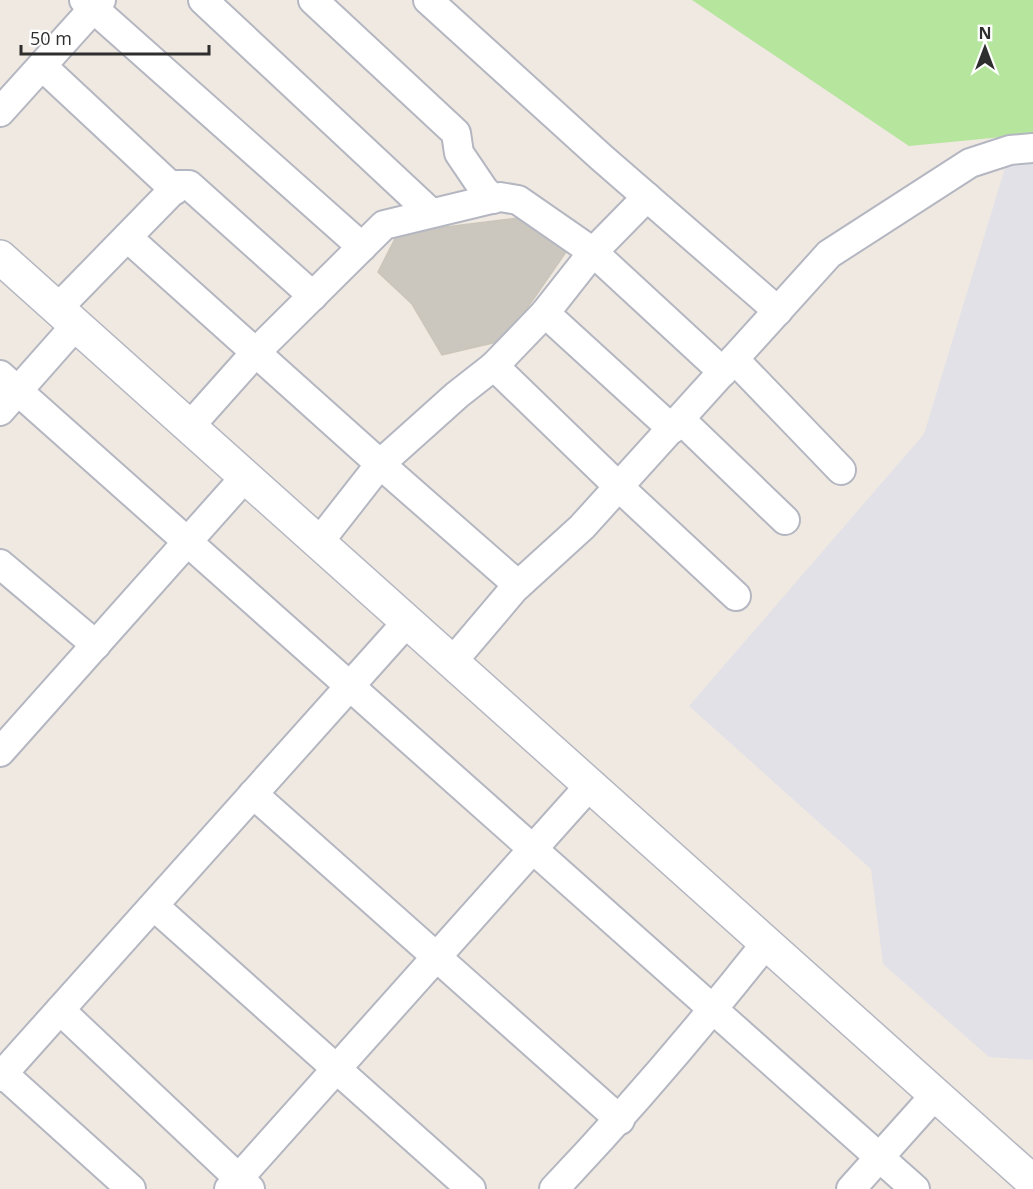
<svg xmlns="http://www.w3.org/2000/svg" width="1033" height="1189" viewBox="0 0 1033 1189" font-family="'Open Sans',sans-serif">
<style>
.industrial{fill:#e3e1e8}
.green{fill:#b6e59e}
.building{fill:#cbc7bf;stroke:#cbc5ba;stroke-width:1.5}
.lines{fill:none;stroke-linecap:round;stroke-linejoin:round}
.minor-casing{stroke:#b4b7c1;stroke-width:32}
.tertiary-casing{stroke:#b4b7c1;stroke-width:36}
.minor{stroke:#fff;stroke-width:28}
.tertiary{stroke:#fff;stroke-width:33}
</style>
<rect width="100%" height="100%" fill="#efe9e1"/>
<polygon class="industrial" points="1008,158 1033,160 1033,1060 989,1057 883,964 871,869 689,706 924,434"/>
<polygon class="green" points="692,0 1033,0 1033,134 909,146"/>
<polygon class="building" points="518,218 566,252 505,340 442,355 412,304 378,272 398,233"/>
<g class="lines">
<g class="minor-casing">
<g id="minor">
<polyline points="84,0 362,247"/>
<polyline points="203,0 431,213"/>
<polyline points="313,0 456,133 459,153 484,190 493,199"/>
<polyline points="428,0 602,158 778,311"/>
<polyline points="42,66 175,190"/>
<polyline points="0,112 101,0"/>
<polyline points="128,238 380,464 518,585"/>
<polyline points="58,308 178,185 189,185 313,296"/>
<polyline points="545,313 672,429"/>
<polyline points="734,359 841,470"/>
<polyline points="494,366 619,487 736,596"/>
<polyline points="0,375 915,1189"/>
<polyline points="0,411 76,325"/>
<polyline points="680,419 785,520"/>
<polyline points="190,426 255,353 384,225 500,197 518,200 593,252 723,372"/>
<polyline points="319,542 380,464 457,395 494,366 545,313 593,252 647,197"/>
<polyline points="0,564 96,645"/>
<polyline points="453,661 514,589 582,527 829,254 970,163 1010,150 1033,148"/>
<polyline points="0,752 246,476"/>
<polyline points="253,794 620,1120"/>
<polyline points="154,906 471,1189"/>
<polyline points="60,1010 250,1189"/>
<polyline points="0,1071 131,1189"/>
<polyline points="0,1077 408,621"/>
<polyline points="229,1189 591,784"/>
<path d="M554,1189C629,1110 699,1028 767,942"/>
<polyline points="851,1189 936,1094"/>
</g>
</g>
<g class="tertiary-casing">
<polyline id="tertiary" points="0,257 1033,1182"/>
</g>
<use href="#minor" class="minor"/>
<use href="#tertiary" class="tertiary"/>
</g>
<g transform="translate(985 48)" stroke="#ffffff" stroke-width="4.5" paint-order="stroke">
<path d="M0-4.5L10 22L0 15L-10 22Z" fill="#2e2e2e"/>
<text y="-9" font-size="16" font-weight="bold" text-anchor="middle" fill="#2e2e2e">N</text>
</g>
<path d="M21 45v9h188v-9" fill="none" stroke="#2e2e2e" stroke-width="3"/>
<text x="30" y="45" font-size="18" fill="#2e2e2e" stroke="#ffffff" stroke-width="4.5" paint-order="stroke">50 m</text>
</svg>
